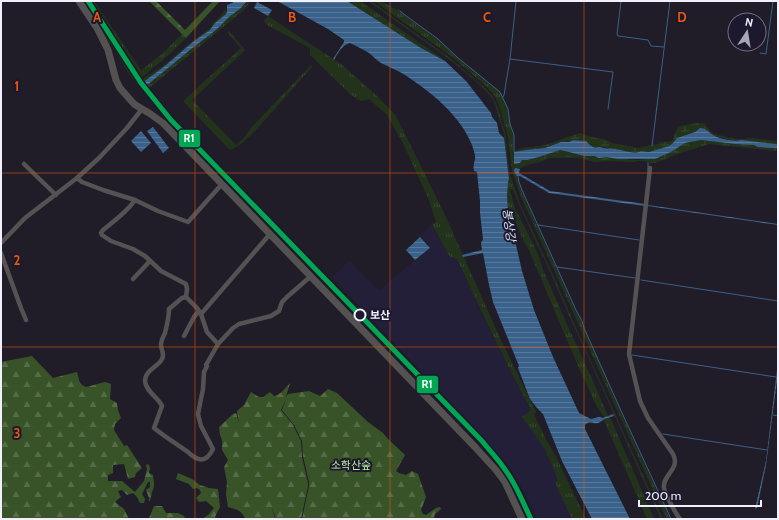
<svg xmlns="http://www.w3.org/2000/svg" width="779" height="520" viewBox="0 0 779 520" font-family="Cabin,'Noto Sans KR',sans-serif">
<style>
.built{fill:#241f39}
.grass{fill:url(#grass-tufts)}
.forest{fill:url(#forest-firs)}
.wetland{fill:url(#wetland-marsh)}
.water{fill:url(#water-rules)}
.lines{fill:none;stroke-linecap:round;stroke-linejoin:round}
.stream{stroke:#396189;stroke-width:1}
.street{stroke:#545253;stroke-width:4.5}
.secondary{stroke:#545151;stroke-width:7}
.rail-1-casing{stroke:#1c182e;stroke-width:8}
.rail-1{stroke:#00a651;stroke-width:5}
.grid{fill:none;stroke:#e8590c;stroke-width:1;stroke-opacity:0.55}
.stop-dot{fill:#1c182e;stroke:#f2f0fd;stroke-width:2}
.labels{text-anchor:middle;stroke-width:4;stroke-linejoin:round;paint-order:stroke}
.stop-label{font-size:11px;font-weight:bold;fill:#f2f0fd;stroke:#1c182e;text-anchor:start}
.park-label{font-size:11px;fill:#bdee9f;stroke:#1c182e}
.water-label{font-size:12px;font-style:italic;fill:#d7e4f2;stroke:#1c182e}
.grid-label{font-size:13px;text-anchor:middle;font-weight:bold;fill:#e8590c;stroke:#1c182e;stroke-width:4;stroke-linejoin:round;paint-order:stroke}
.line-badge{stroke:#1c182e;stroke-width:1.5}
.badge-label{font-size:11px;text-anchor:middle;font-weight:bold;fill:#fff}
</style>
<defs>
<pattern id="grass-tufts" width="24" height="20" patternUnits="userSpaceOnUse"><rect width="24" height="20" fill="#23331b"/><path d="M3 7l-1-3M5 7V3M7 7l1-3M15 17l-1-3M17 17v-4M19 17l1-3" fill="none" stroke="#394732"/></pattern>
<pattern id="forest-firs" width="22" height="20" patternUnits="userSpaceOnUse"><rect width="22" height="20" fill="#395329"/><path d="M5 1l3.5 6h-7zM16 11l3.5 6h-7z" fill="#566c49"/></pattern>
<pattern id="wetland-marsh" width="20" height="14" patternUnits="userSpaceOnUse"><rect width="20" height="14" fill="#23331b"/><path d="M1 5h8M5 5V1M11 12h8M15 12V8" fill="none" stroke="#394732"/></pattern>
<pattern id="water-rules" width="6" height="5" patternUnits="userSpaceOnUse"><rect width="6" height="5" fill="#396189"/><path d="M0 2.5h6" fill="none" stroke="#56789b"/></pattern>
</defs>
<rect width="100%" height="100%" fill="#201d29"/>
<polygon class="built" points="432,224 449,256 457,259 495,341 531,411 581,519 537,519 521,486 508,465 488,442 332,277 349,261 379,290 431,247 420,235"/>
<g class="grass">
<polygon points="82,1 86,1 140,85 138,86 129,74 111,44 109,45 100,28"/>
<polygon points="90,1 94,1 141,70 162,54 182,34 186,38 170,54 141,78 144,78 164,65 190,43 211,27 213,23 220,17 224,11 227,10 225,15 215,23 210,30 194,41 165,66 143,82"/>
<polygon points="247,1 251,1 244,10 148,89 146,86 190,50 216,30 229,17 245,5"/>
<polygon points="347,1 360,1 443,59 442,60 434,56"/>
<path d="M368,1H371L450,58L485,88L493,97L498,108L505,132L509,171L520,204L553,275L584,346L663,519H661L589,359L575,329L543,256L538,247L513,190L511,189L510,190L515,208L537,252L544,272L570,331L593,381L608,416L605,418C594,406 590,389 582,375L528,248C520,236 516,222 511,209L508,210C508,200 505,188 509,179L504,138V134L493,99L478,83L459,67L438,51Z"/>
<path d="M374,1C386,1 387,5 397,10L398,9L409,19L438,39L457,57L500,92L507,106L510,124L513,135V154L520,163L532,162L557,156L569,155L584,159L602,161H638L634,162L608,161L595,162L577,158H549L540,162L530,164L521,168H516L517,176L521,190L575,310L581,321L584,329L621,413L670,519H667L653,490L522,199L512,171L508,137L500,108L495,96L487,87L451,56Z"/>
<path d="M268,16L301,38L341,64L377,96L396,116L445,215L500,338L536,412L534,415L547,441L556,457L586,519H572L555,483L558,480L545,449L522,417L531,410C504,361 481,310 457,259L449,256L432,224L436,222L429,200L403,143L387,115L369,99L361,101L351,95L310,55V48L267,25L264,21Z"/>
<polygon points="229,31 245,50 192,100 236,145 243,139 251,128 311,65 312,67 254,132 241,144 230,150 183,101 241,48 227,32"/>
<polygon points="610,417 654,519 647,519 604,420 606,418"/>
</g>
<g class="forest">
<polygon points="149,1 156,1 185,30 213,1 220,1 186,38"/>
<path d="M32,356L53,378L77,372C79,379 79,385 86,387L105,382L111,384L110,399L117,403L118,410L121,418L115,424L114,430L124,446L127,445L142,468L136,473L135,477L128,479L124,464L113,465V473L108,475V481H122L135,492L144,481L147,469L146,465L148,464L150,467L149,473L153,475C154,483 155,485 152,492C151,496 151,499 149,502V498L146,490L150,487V482H148L142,494L145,499L144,503H140L137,497L133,493L127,495L122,490L118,491L121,497L115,502L124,509L129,519H1V362Z"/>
<path d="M290,383L286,397L288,394L309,391L320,396L328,389L337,393L368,422L383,433L388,439L405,455L396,471L399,473L406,475L412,471L418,474L426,497L421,510L423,514L426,515L436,508L440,507L441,509L435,514L434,517L435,519H302L309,486V482L303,456L302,441L294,425L282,410L286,399L281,410L293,425L301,441L302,457L308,483V486L301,519H276L272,507L275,519H244L245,518C240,509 237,510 228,507L226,494L227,482L224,467L228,460L222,450V440L220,435L219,427L233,414L236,413L239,423L237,411L244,405L251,392L259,397H263L270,392L274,396C281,395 285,388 290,383Z"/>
<polygon points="178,473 192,479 200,485 209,488 218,489 220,507 215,517 217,519 202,519 208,515 214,508 206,501 199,502 196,498 201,493 200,490 197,488 193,489 189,484 176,479"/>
<polygon points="154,506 162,506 166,513 178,513 184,516 185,519 148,519 150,516"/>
</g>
<g class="wetland">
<path d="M698,123L705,124L709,130L714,134L736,139H745L748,138L778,141V145L741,140C730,143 709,134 698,129L695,132L677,138L673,143L669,146L649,152L645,151L639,152H629L616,149H610L608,148L594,147L583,141L578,140L561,142L545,148L526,150L514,152C518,148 526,147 532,147C545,146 551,143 563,139C569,136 575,135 581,133L584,135L592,137L606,140L612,143L638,148L657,144L660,142H668L673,140L675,133L678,127L680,126Z"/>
<polygon points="701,140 735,144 754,145 758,147 778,148 778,151 709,144 683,152 655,163 648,163 645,161 595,161 569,155 557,156 532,162 520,163 522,160 527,160 539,157 560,150 569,152 584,156 594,156 596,157 609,157 618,159 637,160 655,159 671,152 685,143"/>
</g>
<g class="water">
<polygon points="235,1 247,1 241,8 229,17 216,30 190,50 146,86 143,82 146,80 165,66 194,41 210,30 215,23 225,15 227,12 227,5 232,3"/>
<path d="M277,1H347L421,48L445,61L466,81L491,113L492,117L497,123L499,133L504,138L509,179L508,182L507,196L508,210L522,271L534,310L553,357L579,413L591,419L599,417L603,418L613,414L614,416C612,417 609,417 607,418C604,419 601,422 598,423C592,424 590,420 585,425V429L630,519H592L562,461L543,414L537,408L530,399L518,368L519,366L493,302L489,285L483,253L463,257L462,255L482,250L481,243L483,239L480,213V201L477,172L474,171C473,166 474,164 475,159C476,155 473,149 472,145C460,115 431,92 405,75C397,70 389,67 381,63C376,60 373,56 369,53C363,49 356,46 350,43C342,45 338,53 334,60L333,59L344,42V40L328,29Z"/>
<polygon points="257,2 272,10 268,16 254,8"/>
<polygon points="153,127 169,148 163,153 147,131"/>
<path d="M700,128C706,128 708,132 713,135C719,139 736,142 741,140L776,144L778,145V148L758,147L754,145L735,144L701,140L685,143L671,152L655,159H618L606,157L599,158L594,156H584L569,152L560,150L539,157L527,160H522L520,163L514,164V152L526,150L545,148L561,142H569L573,140L586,141C590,145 593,149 599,147C604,149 610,148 615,149C624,150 633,155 641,151L649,152L669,146L673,143L677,138L695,132Z"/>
<polygon points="141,131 151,143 141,152 131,141"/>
<path d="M516,168L520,169L519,173L550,191L645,204V206L549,193L520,176H517C515,174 514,172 514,169Z"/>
<polygon points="648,205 778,224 778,225 648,206"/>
<polygon points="420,237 430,248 415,260 406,250"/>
<polygon points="778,362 778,373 766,465 757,508 755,509 766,461"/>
</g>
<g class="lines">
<g class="stream">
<polyline points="621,1 617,34 618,36 648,40 651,46 664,47"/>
<polyline points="400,11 409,18 438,39 457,57 500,92 508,109 510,124 514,135 514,152"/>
<polyline points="760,53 766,54 773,1"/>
<polyline points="510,59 613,72 608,109"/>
<polyline points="503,97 504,95 510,59 516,1"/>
<polyline points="652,146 670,1"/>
<polyline points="648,170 648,163"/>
<polyline points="518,176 519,182 522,190 576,310 582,321 584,328 622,413 671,519"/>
<polyline points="538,225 639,240"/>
<polyline points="557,267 635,278"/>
<polyline points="641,280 778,301"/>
<polyline points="632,355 776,377"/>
<polyline points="773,415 778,416"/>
<polyline points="663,434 767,450"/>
</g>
<g class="street">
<polyline points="24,164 56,195"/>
<path d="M650,168L649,177L629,354L640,401L648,418L673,454C681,469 662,475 664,488C665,494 676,514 680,519"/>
<polyline points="77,178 82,182 103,190 135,200 158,211 188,222 222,184"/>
<path d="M135,200C127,212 114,221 103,230L101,233L102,235L111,241L133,249L145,256L161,271L186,284L187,289L186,297L197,308L201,314L207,332L218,344"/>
<polyline points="1,243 25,218 77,178 99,158 127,128 142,109"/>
<polyline points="1,253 21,308 26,320"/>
<polyline points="133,279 150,261"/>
<path d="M186,297L182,298L169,309C169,317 167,325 165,333C163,337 161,340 161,345C161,350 165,354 162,359C158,367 145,370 145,381C146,392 158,397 162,406L154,428C164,436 175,443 185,450C190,453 193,458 199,459C205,461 210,455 213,449L201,426L198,414L203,389L204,372L207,366L206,365L218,344L233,328L239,324L271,316L279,311L282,302L287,297L311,276"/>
<polyline points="201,314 270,234"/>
<polyline points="184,336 194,317 199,311"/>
</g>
<polyline class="secondary" points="79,1 97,28 108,50 116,80 120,88 134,104 142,109 149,113 163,123 475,447 496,470 505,482 522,519"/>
<g class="rail-1-casing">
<path id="rail-1" d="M88,1L141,83L171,120L482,441C490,451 499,460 506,471C517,486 523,503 531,519"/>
</g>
<use href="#rail-1" class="rail-1"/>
</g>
<path class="grid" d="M195,1V519M390,1V519M584,1V519M1,173H778M1,347H778"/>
<circle class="stop-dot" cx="360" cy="315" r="5.5"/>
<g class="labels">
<g class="stop-label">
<text x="370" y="319">보산</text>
</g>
<g class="park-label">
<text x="351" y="469">소학산숲</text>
</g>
<g class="water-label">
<text transform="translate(509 225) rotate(83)" y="4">봉상강</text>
</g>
</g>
<g class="grid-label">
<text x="97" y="22">A</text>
<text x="292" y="22">B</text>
<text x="487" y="22">C</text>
<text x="682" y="22">D</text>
<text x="17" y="91">1</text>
<text x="17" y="265">2</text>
<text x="17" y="438">3</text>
</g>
<g class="line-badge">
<rect x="178" y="129" width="23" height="19" rx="4" fill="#00a651"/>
<rect x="416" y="375" width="23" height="19" rx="4" fill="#00a651"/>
</g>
<g class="badge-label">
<text x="189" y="142">R1</text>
<text x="427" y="388">R1</text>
</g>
<rect width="779" height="520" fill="none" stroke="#f2f0fd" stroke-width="4"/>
<g transform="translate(747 32) rotate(12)"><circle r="19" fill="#1c182e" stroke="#726e81"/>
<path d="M0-3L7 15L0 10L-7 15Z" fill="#a8a6b3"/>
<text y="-6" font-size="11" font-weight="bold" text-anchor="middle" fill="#f2f0fd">N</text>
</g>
<path d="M639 500v6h122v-6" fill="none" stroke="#f2f0fd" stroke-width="2"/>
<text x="645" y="500" font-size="12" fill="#f2f0fd" stroke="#1c182e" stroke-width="3" paint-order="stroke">200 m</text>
</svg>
